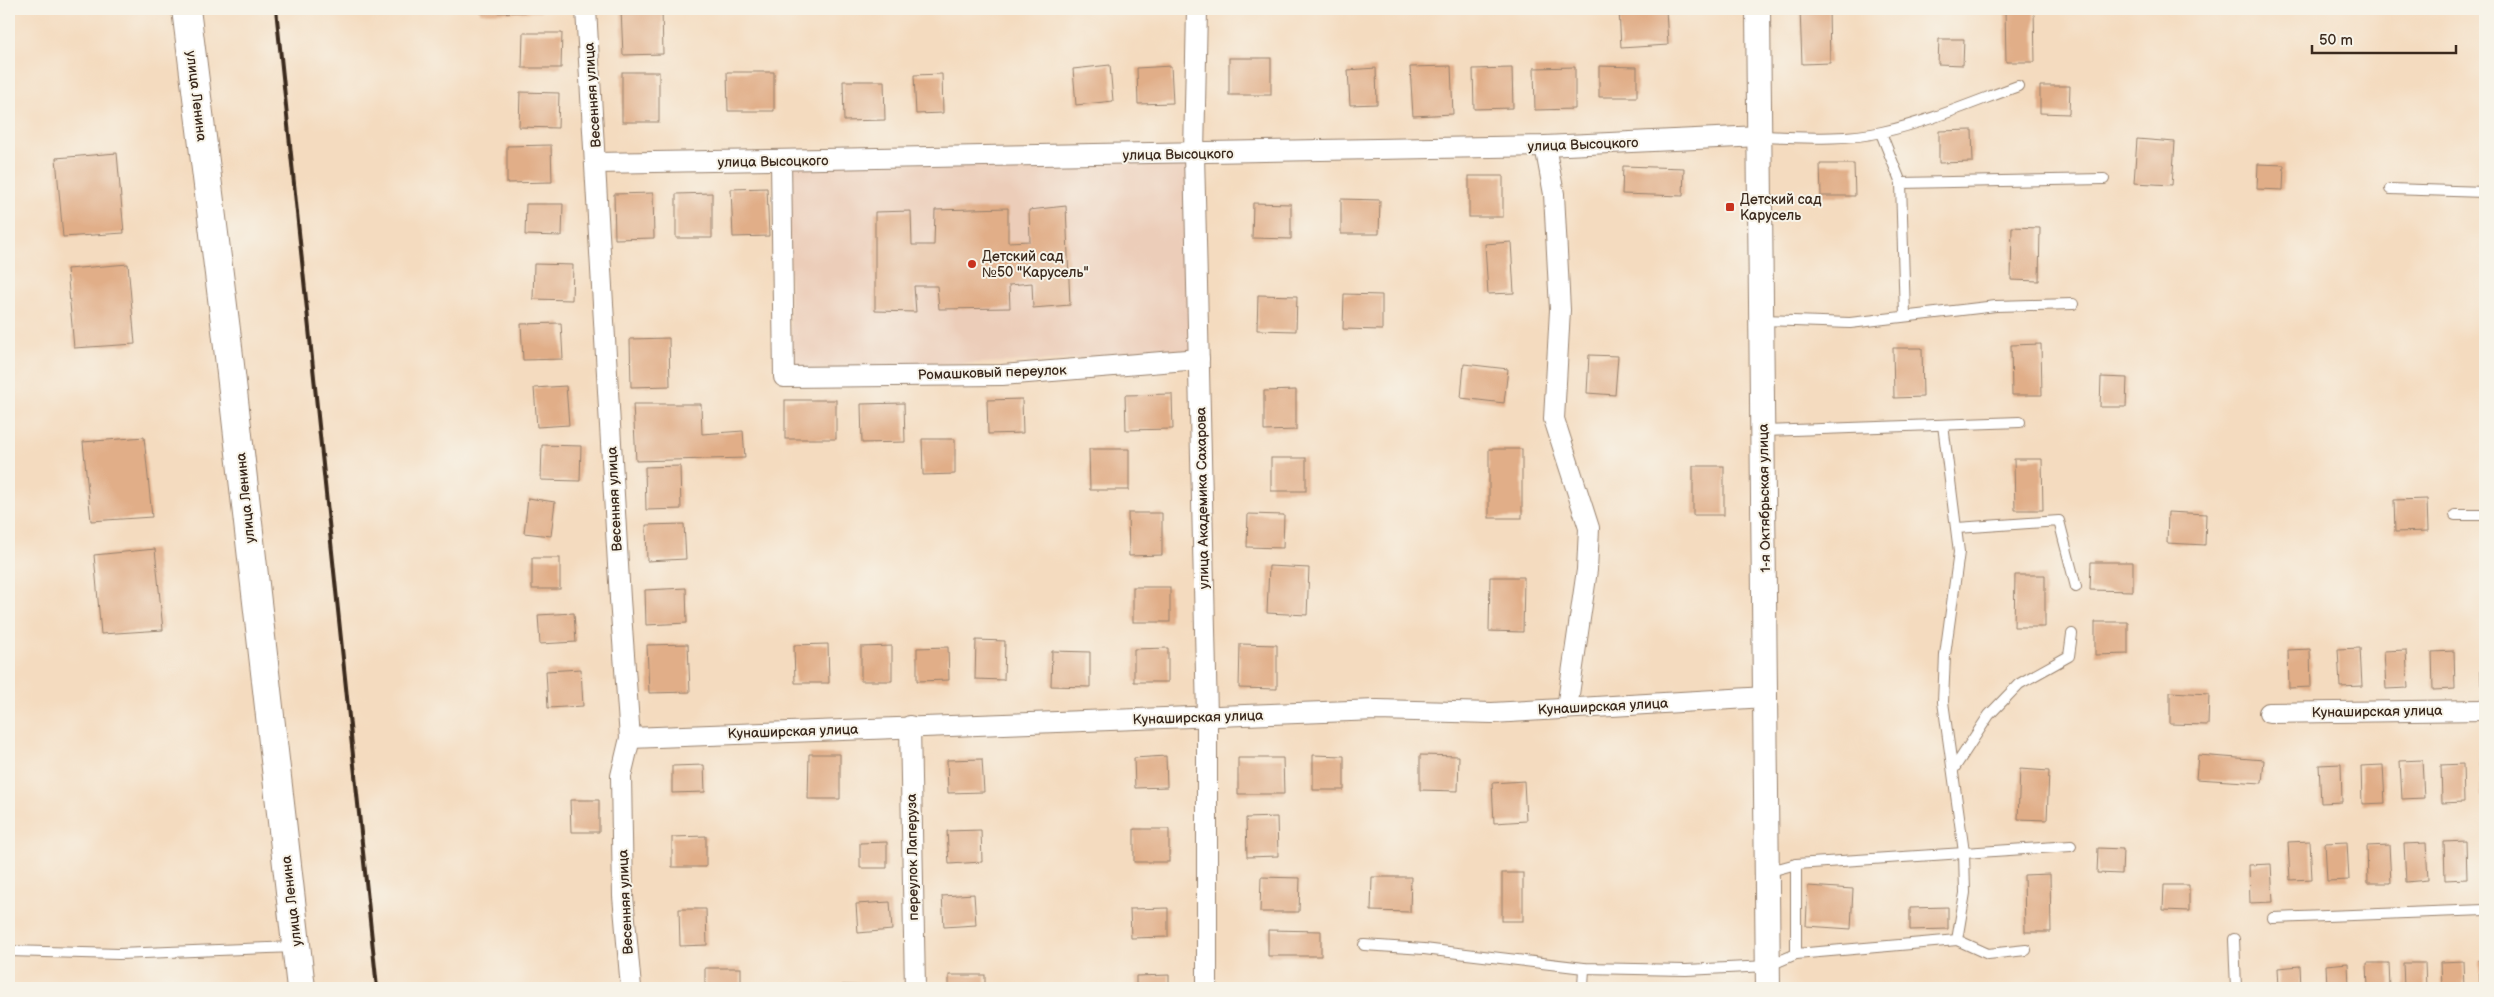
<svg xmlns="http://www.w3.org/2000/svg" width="2494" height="997" viewBox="0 0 2494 997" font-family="'Balsamiq Sans',sans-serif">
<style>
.built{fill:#eccdb9}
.building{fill:#e1ae88}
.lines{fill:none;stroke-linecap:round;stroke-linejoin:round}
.service-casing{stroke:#98826e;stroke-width:12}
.minor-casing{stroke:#98826e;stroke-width:22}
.tertiary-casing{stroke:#98826e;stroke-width:26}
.primary-casing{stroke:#98826e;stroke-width:30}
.service{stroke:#fff;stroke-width:10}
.minor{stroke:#fff;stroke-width:20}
.tertiary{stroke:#fff;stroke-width:24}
.primary{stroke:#fff;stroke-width:28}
.rail{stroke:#3b2a1e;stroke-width:4}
.poi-dot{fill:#c8321e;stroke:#f7f3e8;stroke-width:2}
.labels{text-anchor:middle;stroke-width:4;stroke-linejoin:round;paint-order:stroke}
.street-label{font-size:14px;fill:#3b2a1e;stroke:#f7f3e8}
.poi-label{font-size:14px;fill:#3b2a1e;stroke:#f7f3e8;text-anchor:start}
</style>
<rect width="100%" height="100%" fill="#f7f3e8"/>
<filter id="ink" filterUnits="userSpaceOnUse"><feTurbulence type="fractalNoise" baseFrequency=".02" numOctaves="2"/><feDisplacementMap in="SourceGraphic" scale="10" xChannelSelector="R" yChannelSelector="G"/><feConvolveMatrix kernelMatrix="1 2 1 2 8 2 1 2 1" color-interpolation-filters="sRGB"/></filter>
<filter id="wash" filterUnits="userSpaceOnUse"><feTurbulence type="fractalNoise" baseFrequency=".0096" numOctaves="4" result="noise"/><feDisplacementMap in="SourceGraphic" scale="20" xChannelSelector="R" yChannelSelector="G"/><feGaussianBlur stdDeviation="1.12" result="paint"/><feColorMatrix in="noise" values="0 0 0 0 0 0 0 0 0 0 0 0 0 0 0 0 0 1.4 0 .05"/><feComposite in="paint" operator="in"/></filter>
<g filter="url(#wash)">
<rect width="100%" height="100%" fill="#f4dbbf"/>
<polygon class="built" points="1190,159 1194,354 791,371 788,164"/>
<g id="blocks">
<g class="building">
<polygon points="480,9 541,9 541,12 480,13"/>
<polygon points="621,9 662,9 663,54 623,55"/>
<polygon points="1619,9 1666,9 1668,45 1621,48"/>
<polygon points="1800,9 1829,9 1830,63 1802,64"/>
<polygon points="2005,9 2034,9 2035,62 2006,62"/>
<polygon points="523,33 562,33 561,68 522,68"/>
<polygon points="1939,39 1964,39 1963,65 1938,64"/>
<rect x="1229" y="58" width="42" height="37"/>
<polygon points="1110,65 1113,101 1076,105 1073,69"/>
<polygon points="1171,66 1173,103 1138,104 1137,68"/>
<polygon points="1451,66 1453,114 1413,116 1410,67"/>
<polygon points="1599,66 1637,67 1637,97 1599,97"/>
<polygon points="1575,67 1575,109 1535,110 1534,68"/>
<polygon points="1376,68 1377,104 1350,105 1348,70"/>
<polygon points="1512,68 1513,108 1474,109 1473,69"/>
<rect x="622" y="72" width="37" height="50"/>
<polygon points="727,72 774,72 774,111 728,111"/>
<polygon points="942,74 943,113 916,114 914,75"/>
<polygon points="843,81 884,81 885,120 844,121"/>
<polygon points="2040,86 2070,86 2069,114 2040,113"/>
<polygon points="520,92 559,93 558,128 519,127"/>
<polygon points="1972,130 1973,162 1939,163 1939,131"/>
<polygon points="2137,139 2175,142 2172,185 2134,183"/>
<polygon points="551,145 552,182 507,183 507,146"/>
<polygon points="117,153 124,233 63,237 56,158"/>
<polygon points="1820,164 1854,164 1855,196 1821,196"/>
<polygon points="2258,164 2284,165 2283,190 2257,189"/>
<polygon points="1623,166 1684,168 1683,196 1622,194"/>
<rect x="1469" y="176" width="34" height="41"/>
<polygon points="767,188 769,236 733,237 731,189"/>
<polygon points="653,193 654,238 615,239 614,194"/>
<polygon points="712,193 712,238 676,238 676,194"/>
<polygon points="1341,199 1380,200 1379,234 1341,234"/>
<polygon points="1253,203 1291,204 1291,239 1252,238"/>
<polygon points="526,204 563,204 562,236 525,235"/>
<polygon points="1066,206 1070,305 1033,308 1032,283 1009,285 1010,308 939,309 937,286 914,286 916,312 875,311 875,212 911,211 912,245 934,245 935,210 1008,208 1008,242 1030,241 1029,210"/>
<polygon points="2012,227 2040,228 2039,281 2011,280"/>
<polygon points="1511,242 1514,293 1488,294 1485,244"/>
<polygon points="128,264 135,344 74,348 67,269"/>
<polygon points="534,264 573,265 572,300 533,299"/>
<polygon points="1344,294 1382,295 1382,330 1343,329"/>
<polygon points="1258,295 1297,296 1296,331 1257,330"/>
<polygon points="561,323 563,359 523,360 521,324"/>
<polygon points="669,338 670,386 631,387 630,339"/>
<polygon points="2041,344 2042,395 2012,395 2011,345"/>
<polygon points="1893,348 1922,348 1923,397 1894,398"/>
<polygon points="1589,355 1618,356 1615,395 1587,393"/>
<polygon points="1464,364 1508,369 1504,403 1461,398"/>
<polygon points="2101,377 2127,378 2126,407 2100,407"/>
<polygon points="566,386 569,425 537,427 534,388"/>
<polygon points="1296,390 1296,430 1264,431 1264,391"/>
<polygon points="1172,394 1173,429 1126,430 1125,395"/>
<polygon points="1022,399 1023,433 988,434 987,400"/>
<rect x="785" y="400" width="51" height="39"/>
<polygon points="904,403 905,442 862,443 861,404"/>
<polygon points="633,404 701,404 702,434 743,431 745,458 636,461"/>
<polygon points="144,437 152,517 91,521 83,442"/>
<polygon points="922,439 955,439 955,474 923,475"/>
<polygon points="542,445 581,446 580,481 541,480"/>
<polygon points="1089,449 1129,449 1129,490 1090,490"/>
<rect x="1489" y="449" width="33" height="69"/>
<rect x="1271" y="458" width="35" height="33"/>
<polygon points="2014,459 2042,459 2043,510 2015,510"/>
<polygon points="680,466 681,509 646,510 645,467"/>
<rect x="1693" y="466" width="31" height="49"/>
<polygon points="528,498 555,502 551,536 524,533"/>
<polygon points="2427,499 2428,531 2395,532 2394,500"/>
<polygon points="2168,512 2206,514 2205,545 2167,543"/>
<polygon points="1128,513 1162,513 1162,555 1129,556"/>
<polygon points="1248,514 1284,515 1283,548 1247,547"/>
<polygon points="684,524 686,559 647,561 646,525"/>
<polygon points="155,549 163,630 101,634 94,555"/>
<rect x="532" y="558" width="28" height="31"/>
<polygon points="2091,562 2133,562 2133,591 2090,590"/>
<polygon points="1269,566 1309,568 1307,615 1267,613"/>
<polygon points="2015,575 2045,575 2045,627 2014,627"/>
<polygon points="1490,577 1524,577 1523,632 1489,631"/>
<rect x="1133" y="587" width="37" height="35"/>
<polygon points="686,588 687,623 646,625 645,590"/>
<polygon points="574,613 576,642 540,644 538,615"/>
<polygon points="2095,622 2128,622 2128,654 2095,655"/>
<polygon points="976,640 1005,641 1004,680 975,679"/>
<polygon points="688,644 690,692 649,693 647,645"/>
<polygon points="828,644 829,683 795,683 794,645"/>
<polygon points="1240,644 1277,645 1277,689 1239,688"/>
<polygon points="892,646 892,681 861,681 861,647"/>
<polygon points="948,647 949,680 917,681 917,648"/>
<polygon points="2480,647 2485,647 2485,685 2481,685"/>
<polygon points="1168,648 1168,682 1134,682 1134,649"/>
<polygon points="2360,648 2362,686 2340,687 2338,649"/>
<polygon points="2310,649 2311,687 2289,688 2288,650"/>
<polygon points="2406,650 2408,688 2386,689 2384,651"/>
<polygon points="1052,651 1090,652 1090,687 1051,686"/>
<polygon points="2454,651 2455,689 2433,690 2432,652"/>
<polygon points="581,669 583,706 548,708 546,671"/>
<polygon points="2170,692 2209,694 2208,725 2170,724"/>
<polygon points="809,754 840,754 840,799 808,799"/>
<polygon points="1313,755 1344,756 1344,790 1313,790"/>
<polygon points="1420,755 1459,756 1458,791 1420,790"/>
<polygon points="2198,755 2264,760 2262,783 2196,779"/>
<polygon points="1166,756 1167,787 1135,788 1134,758"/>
<polygon points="1238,758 1283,758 1284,794 1238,794"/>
<polygon points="982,759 984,792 948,793 947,760"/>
<polygon points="2479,759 2485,759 2485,797 2481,797"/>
<polygon points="2422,760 2424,798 2402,799 2400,761"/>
<polygon points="2341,764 2342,802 2321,803 2319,765"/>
<polygon points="2463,764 2464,802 2442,803 2441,765"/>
<polygon points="704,765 705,792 672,793 672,766"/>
<polygon points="2383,765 2385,803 2362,804 2361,766"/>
<polygon points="2020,769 2049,771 2047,820 2018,819"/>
<polygon points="1524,781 1526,821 1494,823 1492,783"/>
<polygon points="570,800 599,800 599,832 571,832"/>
<polygon points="1277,817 1278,856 1247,857 1246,818"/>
<rect x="1134" y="829" width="35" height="33"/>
<polygon points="981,830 982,862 949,864 947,831"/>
<polygon points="706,836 706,867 672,867 672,837"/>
<polygon points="2310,841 2312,879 2290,880 2288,842"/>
<polygon points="2466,841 2467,879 2445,880 2444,842"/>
<polygon points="887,842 887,868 860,868 860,843"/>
<polygon points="2347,842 2349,880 2327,881 2325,843"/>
<polygon points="2426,843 2428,880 2406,882 2404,844"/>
<polygon points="2389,845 2391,883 2368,883 2367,846"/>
<polygon points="2098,848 2123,849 2122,874 2097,873"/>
<polygon points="2271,864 2273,902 2250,903 2249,865"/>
<rect x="1502" y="873" width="21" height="48"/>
<polygon points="2050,874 2051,932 2025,932 2024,875"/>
<polygon points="1261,877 1300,878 1299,912 1260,912"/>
<polygon points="1372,877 1411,877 1410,912 1371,911"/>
<polygon points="2164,885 2189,885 2189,911 2163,910"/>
<polygon points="1808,886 1853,889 1851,929 1806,926"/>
<polygon points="974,894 976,925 944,927 942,896"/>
<polygon points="890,902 892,930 858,933 856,904"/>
<polygon points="1948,907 1948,929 1910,930 1910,908"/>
<polygon points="1168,908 1168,937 1131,938 1130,909"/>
<polygon points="679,909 706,909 707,945 680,946"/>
<polygon points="1268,930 1321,931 1321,956 1268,956"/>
<polygon points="2479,960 2485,960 2485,988 2480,988"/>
<polygon points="2463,961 2464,988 2442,988 2441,962"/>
<polygon points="2348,963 2349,988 2327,988 2326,965"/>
<polygon points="2367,963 2389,963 2390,988 2368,988"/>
<polygon points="2403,963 2425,963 2426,988 2404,988"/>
<polygon points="2300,966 2301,988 2279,988 2278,968"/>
<rect x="705" y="968" width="36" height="20"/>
<rect x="949" y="975" width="36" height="13"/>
<polygon points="1169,975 1169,988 1136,988 1136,976"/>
<polygon points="842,985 881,986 881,988 842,988"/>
<polygon points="1262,986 1295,987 1295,988 1262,988"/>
</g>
</g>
</g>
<g filter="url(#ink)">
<use href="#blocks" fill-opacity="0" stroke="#98826e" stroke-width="1"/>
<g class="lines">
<g class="service-casing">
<g id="service">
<polyline points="1881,133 1901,183 1905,316"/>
<path d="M1760,136C1800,137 1842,141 1882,132C1928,122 1974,102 2018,86"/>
<polyline points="1901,183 2104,179"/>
<polyline points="2390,189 2485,192"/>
<polyline points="1762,320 1850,323 1996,306 2073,304"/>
<polyline points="1943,425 1959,552 1945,655 1943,702 1964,852 1965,893 1957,940 1988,954 2026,950"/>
<polyline points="1763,431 2020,422"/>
<polyline points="2455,515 2485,515"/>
<polyline points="1957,528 2059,521 2076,587"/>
<polyline points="1953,770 1989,715 2019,684 2069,656 2072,634"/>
<polyline points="1767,872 1796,864 2071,846"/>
<polyline points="2273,918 2485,910"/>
<polyline points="2234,939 2236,988"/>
<polyline points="1364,945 1424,949 1584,968 1686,970 1768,966 1796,954 1957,940"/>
<polyline points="9,951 119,954 295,947"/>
<polyline points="1796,954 1796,864"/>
<polyline points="1583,988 1584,968"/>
</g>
</g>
<g class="minor-casing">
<g id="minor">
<polyline points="586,9 620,599 630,738 621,776 623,896 631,988"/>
<polyline points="1197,9 1194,154 1207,716 1207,988"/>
<polyline points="1545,146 1554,194 1560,310 1554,419 1589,528 1587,570 1567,708"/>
<polyline points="781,160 784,377 1002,375 1199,359"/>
<polyline points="596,163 1545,146 1760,136"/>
<polyline points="2269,713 2485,710"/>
<polyline points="910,726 915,988"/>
<polyline points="630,738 1377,710 1492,713 1766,697"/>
</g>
</g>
<g class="tertiary-casing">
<polyline id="tertiary" points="1758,9 1768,988"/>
</g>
<g class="primary-casing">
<polyline id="primary" points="186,9 226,330 301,988"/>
</g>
<use href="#service" class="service"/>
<use href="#minor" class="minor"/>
<use href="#tertiary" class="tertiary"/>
<use href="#primary" class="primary"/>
<polyline class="rail" points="276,9 377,988"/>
</g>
</g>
<g class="poi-dot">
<rect x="1725" y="202" width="10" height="10" rx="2.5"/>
<circle cx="972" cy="264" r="5"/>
</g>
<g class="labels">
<g class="street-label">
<text transform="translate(592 95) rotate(-94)" y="5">Весенняя улица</text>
<text transform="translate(197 96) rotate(83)" y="5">улица Ленина</text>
<text transform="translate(1583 144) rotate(-2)" y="5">улица Высоцкого</text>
<text transform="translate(1178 154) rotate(-1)" y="5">улица Высоцкого</text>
<text transform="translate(773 161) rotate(-1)" y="5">улица Высоцкого</text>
<text transform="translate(992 372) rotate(-2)" y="5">Ромашковый переулок</text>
<text transform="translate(245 498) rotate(-96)" y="5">улица Ленина</text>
<text transform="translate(1202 498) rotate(-91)" y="5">улица Академика Сахарова</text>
<text transform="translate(1764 498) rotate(-91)" y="5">1-я Октябрьская улица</text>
<text transform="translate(614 499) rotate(-93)" y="5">Весенняя улица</text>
<text transform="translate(1603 706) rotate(-3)" y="5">Кунаширская улица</text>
<text transform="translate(2377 711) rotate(-1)" y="5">Кунаширская улица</text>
<text transform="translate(1198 717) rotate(-2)" y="5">Кунаширская улица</text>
<text transform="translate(793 731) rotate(-2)" y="5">Кунаширская улица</text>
<text transform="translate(912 857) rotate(-91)" y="5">переулок Лаперуза</text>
<text transform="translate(291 901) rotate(-97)" y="5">улица Ленина</text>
<text transform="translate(625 902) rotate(-93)" y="5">Весенняя улица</text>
</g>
<g class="poi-label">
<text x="1740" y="204">Детский сад<tspan x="1740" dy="16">Карусель</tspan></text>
<text x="982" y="261">Детский сад<tspan x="982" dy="16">№50 "Карусель"</tspan></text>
</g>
</g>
<rect width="2494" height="997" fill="none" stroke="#f7f3e8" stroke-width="30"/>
<path d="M2312 45v8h144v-8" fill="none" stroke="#3b2a1e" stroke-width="2.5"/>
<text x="2319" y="45" font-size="15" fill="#3b2a1e" stroke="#f7f3e8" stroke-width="4" paint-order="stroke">50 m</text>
</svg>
